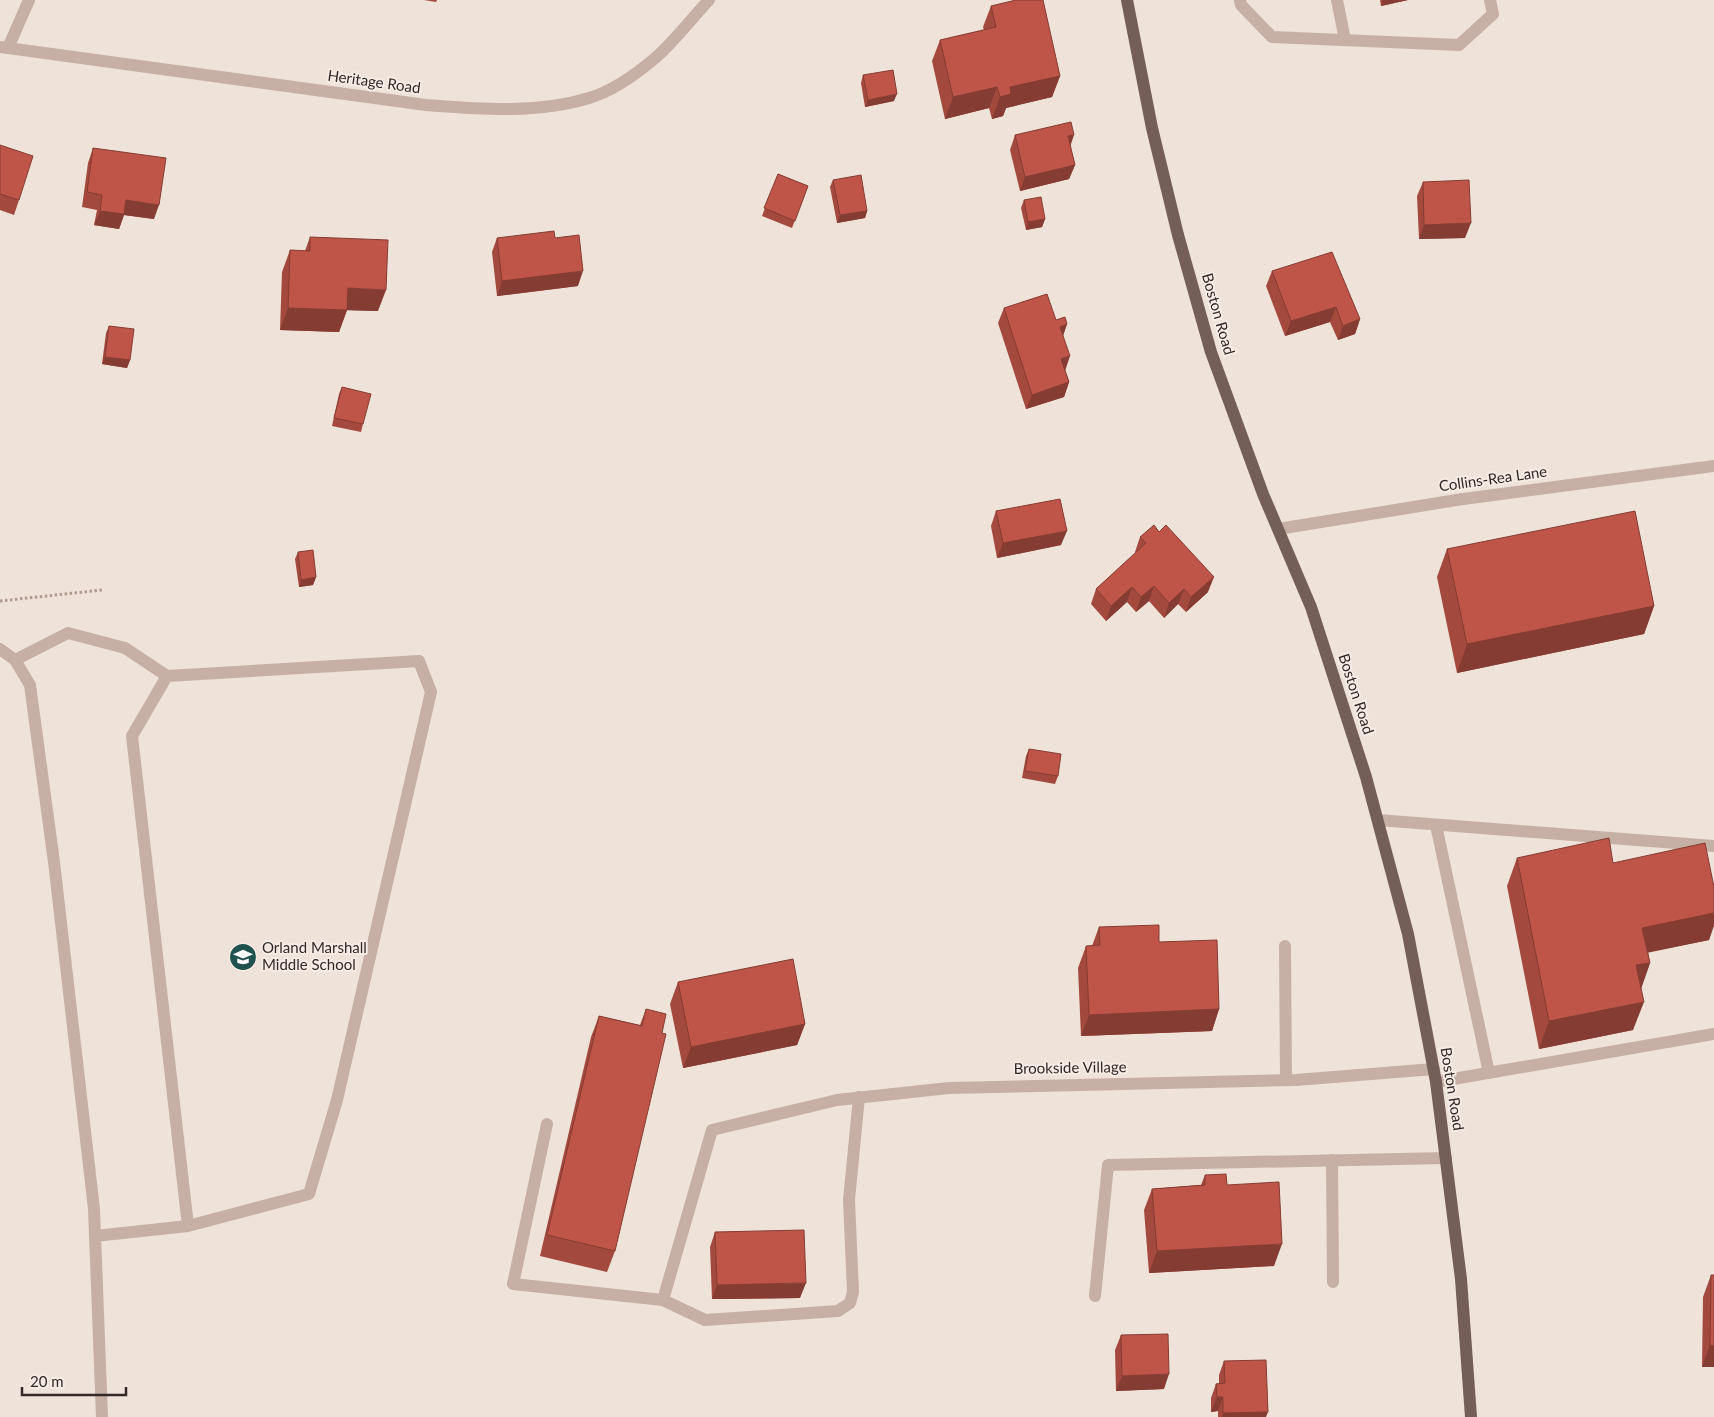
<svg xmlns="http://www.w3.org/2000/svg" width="1714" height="1417" viewBox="0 0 1714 1417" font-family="Lato,sans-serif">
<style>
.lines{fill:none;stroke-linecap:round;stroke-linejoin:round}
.path{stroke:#b29a90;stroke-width:3;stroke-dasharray:2.5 2.5;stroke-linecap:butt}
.minor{stroke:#c6b0a5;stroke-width:12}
.major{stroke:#745e58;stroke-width:12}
.wall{fill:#a3493e}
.shaded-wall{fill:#853c32}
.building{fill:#be5548;stroke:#853c32}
.labels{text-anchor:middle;stroke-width:4;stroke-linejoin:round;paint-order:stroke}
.street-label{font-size:15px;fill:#322826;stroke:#f7ece4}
.poi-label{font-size:15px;fill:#322826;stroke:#f7ece4;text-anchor:start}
</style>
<rect width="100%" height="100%" fill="#efe2d8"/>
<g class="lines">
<polyline class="path" points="0,601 102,590"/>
<g class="minor">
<polyline points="1240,0 1241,5 1272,37 1459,45 1493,14 1490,0"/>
<polyline points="1337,0 1345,40"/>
<path d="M0,47L426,105C480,109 537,114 589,98C613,91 635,75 654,59C673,43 692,18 709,0"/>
<polyline points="8,48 29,0"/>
<polyline points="1278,529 1463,499 1714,466"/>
<polyline points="0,649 15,660 30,685 54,862 94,1209 102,1417"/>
<polyline points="15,660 68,633 125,648 167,676"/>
<polyline points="1378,820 1714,846"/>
<polyline points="1436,825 1489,1073"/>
<polyline points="1285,946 1286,1080"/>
<polyline points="1436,1082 1714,1034"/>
<polyline points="547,1124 513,1284 663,1300 712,1130 837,1100 949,1088 1296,1080 1434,1069"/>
<polyline points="1332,1160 1333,1282"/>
<polyline points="95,1236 188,1226 309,1194 337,1100 431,692 419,661 167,676 132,736 188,1226"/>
<polyline points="1095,1296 1108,1165 1446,1158"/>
<polyline points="663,1300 705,1320 838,1311 850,1303 853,1292 849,1200 859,1097"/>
</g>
<polyline class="major" points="1127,0 1152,128 1178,235 1211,352 1263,494 1311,607 1366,777 1408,934 1436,1082 1461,1279 1471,1417"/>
</g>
<g class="wall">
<polygon points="424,0 437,0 436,2"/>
<polygon points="1380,0 1408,0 1381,6"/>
<polygon points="991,6 1060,76 1052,97 1006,108 1003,116 992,119 989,108 945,119 932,61 940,40 984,30 983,27"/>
<polygon points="863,75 894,101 865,107 861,83"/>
<polygon points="1015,135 1070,145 1075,165 1069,179 1020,191 1010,150"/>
<polygon points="0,145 19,200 14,215 0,210"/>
<polygon points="93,148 154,219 124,215 119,229 94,225 97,210 82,207 88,163"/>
<polygon points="778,174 808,186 792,228 762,216"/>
<polygon points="833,180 867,211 865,218 837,223 830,187"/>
<polygon points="1423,182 1465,238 1419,239 1417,196"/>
<polygon points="1024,200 1045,219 1042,227 1026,230 1021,208"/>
<polygon points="310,237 378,311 347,310 339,332 280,330 282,272 290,250 305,251"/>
<polygon points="497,238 555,238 578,286 497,296 492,252"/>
<polygon points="1272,271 1360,319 1355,334 1338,340 1330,322 1285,336 1266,286"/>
<polygon points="1004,308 1056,320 1067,324 1063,335 1065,370 1069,382 1064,397 1026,409 998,323"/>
<polygon points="109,326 130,360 127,368 102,364 106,333"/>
<polygon points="342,387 363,424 361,432 332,426 339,394"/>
<polygon points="996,511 1061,545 997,558 991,526"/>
<polygon points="1140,537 1208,592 1186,612 1178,604 1164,618 1149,601 1136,612 1127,602 1106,621 1091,604 1096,589 1136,553 1135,552"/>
<polygon points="1447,549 1654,606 1644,634 1457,673 1437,577"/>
<polygon points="298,552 316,577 313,585 299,587 295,559"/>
<polygon points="1029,749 1058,776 1055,784 1022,778 1026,756"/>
<polygon points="1517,858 1613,863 1714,887 1714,925 1709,940 1648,952 1650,963 1641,988 1633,1030 1539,1049 1507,886"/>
<polygon points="1099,927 1159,942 1219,1009 1212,1031 1081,1036 1078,968 1086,946 1092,946"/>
<polygon points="678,982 805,1024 797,1045 683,1068 670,1004"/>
<polygon points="646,1009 615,1251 607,1272 540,1256 591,1037 599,1016 640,1025"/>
<polygon points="1205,1175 1227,1185 1274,1266 1149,1273 1144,1210 1152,1189 1201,1185"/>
<polygon points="715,1232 800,1298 712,1299 710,1247"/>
<polygon points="1711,1275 1714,1367 1702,1367 1703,1297"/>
<polygon points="1121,1335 1164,1389 1116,1391 1115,1350"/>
<polygon points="1224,1361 1266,1417 1218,1417 1218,1411 1211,1412 1211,1398 1216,1384 1219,1383 1219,1375"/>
</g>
<g class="shaded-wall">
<polygon points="1383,0 1408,0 1381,6"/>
<polygon points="1060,76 1052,97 1006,108 1003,116 992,119 1000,97 1010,87"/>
<polygon points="997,87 989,108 945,119 953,97"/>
<polygon points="897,94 894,101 865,107 868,100"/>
<polygon points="1074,135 1069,150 1068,136"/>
<polygon points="1075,165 1069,179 1020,191 1025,177"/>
<polygon points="126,200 159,205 154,219 124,215 119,229 94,225 100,211"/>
<polygon points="867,211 865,218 837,223 840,215"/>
<polygon points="1045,219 1042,227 1026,230 1028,222"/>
<polygon points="1471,223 1465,238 1419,239 1424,225"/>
<polygon points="583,271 578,286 497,296 502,281"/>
<polygon points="348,288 386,290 378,311 340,310"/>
<polygon points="1336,307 1330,322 1285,336 1291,321"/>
<polygon points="288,308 347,310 339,332 280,330"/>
<polygon points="1360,319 1355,334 1338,340 1343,326"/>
<polygon points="1067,324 1062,339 1060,327"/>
<polygon points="1070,356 1065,371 1061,359"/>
<polygon points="105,357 130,360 127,368 102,364"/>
<polygon points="1069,382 1064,397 1026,409 1032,395"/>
<polygon points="1067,531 1061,545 997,558 1003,543"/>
<polygon points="316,577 313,585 299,587 301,580"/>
<polygon points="1214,577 1208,592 1186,612 1191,597"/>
<polygon points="1154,586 1149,601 1136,612 1141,597"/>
<polygon points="1132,587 1127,602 1106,621 1111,606"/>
<polygon points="1184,589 1178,604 1164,618 1169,603"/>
<polygon points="1654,606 1644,634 1457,673 1467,644"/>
<polygon points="1714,913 1714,925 1709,940 1632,956 1642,928"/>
<polygon points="1650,963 1640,992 1636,965"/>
<polygon points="1644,1002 1633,1030 1539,1049 1549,1021"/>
<polygon points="1219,1009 1212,1031 1081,1036 1089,1015"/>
<polygon points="805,1024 797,1045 683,1068 691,1047"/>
<polygon points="1282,1244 1274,1266 1149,1273 1157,1251"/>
<polygon points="806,1283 800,1298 712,1299 717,1285"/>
<polygon points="1710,1345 1714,1346 1714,1367 1702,1367"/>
<polygon points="1169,1374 1164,1389 1116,1391 1122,1376"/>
<polygon points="1217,1397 1223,1397 1218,1411 1211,1412"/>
<polygon points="1268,1412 1266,1417 1222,1417 1223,1413"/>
</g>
<g class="building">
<polygon points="1016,0 1043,0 1060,76 1010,87 1011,94 1000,97 997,87 953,97 940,40 996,27 991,6"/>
<polygon points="893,70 897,94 868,100 863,75"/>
<polygon points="1071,122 1074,135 1068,136 1075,165 1025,177 1015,135"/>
<polygon points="0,145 33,156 19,200 0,194"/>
<polygon points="93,148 166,158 159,205 126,200 124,214 100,211 102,195 87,192"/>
<polygon points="778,174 808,186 795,221 764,208"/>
<polygon points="861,175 867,211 840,215 833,180"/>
<polygon points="1469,180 1471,223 1424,225 1423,182"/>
<polygon points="1041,197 1045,219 1028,222 1024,200"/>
<polygon points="554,231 555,238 579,235 583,271 502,281 497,238"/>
<polygon points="310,237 388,240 386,290 348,288 347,310 288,308 290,250 310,251"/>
<polygon points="1332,252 1360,319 1343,326 1336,307 1291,321 1272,271"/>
<polygon points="1047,294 1056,320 1065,317 1067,324 1060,327 1070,356 1061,359 1069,382 1032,395 1004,308"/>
<polygon points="109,326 134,329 130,360 105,357"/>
<polygon points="342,387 371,394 363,424 334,418"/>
<polygon points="1060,499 1067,531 1003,543 996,511"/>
<polygon points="1635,511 1654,606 1467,644 1447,549"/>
<polygon points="1154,525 1159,532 1166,525 1214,577 1191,597 1184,589 1169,603 1154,586 1141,597 1132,587 1111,606 1096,589 1146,543 1140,537"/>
<polygon points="313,550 316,577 301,580 298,552"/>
<polygon points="1029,749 1061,754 1058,776 1025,771"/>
<polygon points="1609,838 1613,863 1705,843 1714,887 1714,913 1642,928 1650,963 1636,965 1644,1002 1549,1021 1517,858"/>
<polygon points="1159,925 1159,942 1217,940 1219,1009 1089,1015 1086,946 1100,945 1099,927"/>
<polygon points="793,959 805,1024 691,1047 678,982"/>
<polygon points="646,1009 666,1014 662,1033 666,1034 615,1251 547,1235 599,1016 642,1026"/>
<polygon points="1226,1174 1227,1185 1279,1182 1282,1244 1157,1251 1152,1189 1205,1185 1205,1175"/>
<polygon points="804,1230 806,1283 717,1285 715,1232"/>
<polygon points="1711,1275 1714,1275 1714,1346 1710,1345"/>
<polygon points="1168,1334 1169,1374 1122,1376 1121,1335"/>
<polygon points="1266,1360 1268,1412 1223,1413 1223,1397 1217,1397 1216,1384 1225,1383 1224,1361"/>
</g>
<defs>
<g id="school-disc" transform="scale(1.4375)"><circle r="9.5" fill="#1f514e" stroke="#f7ece4"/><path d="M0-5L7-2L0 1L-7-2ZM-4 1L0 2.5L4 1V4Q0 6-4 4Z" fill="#fff"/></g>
</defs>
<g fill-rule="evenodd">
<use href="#school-disc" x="243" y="957"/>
</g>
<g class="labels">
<g class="street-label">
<text transform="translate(374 82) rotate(8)" y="5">Heritage Road</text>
<text transform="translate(1218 314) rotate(74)" y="5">Boston Road</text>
<text transform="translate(1493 479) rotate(-8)" y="5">Collins-Rea Lane</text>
<text transform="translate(1356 694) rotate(72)" y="5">Boston Road</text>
<text transform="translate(1070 1068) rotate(-1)" y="5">Brookside Village</text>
<text transform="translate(1452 1089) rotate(81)" y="5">Boston Road</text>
</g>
<g class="poi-label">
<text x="262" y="953">Orland Marshall<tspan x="262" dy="17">Middle School</tspan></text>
</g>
</g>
<path d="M22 1387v8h104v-8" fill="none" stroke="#322826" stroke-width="2.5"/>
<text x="30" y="1387" font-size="15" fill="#322826" stroke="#f7ece4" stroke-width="4" paint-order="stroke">20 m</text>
</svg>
